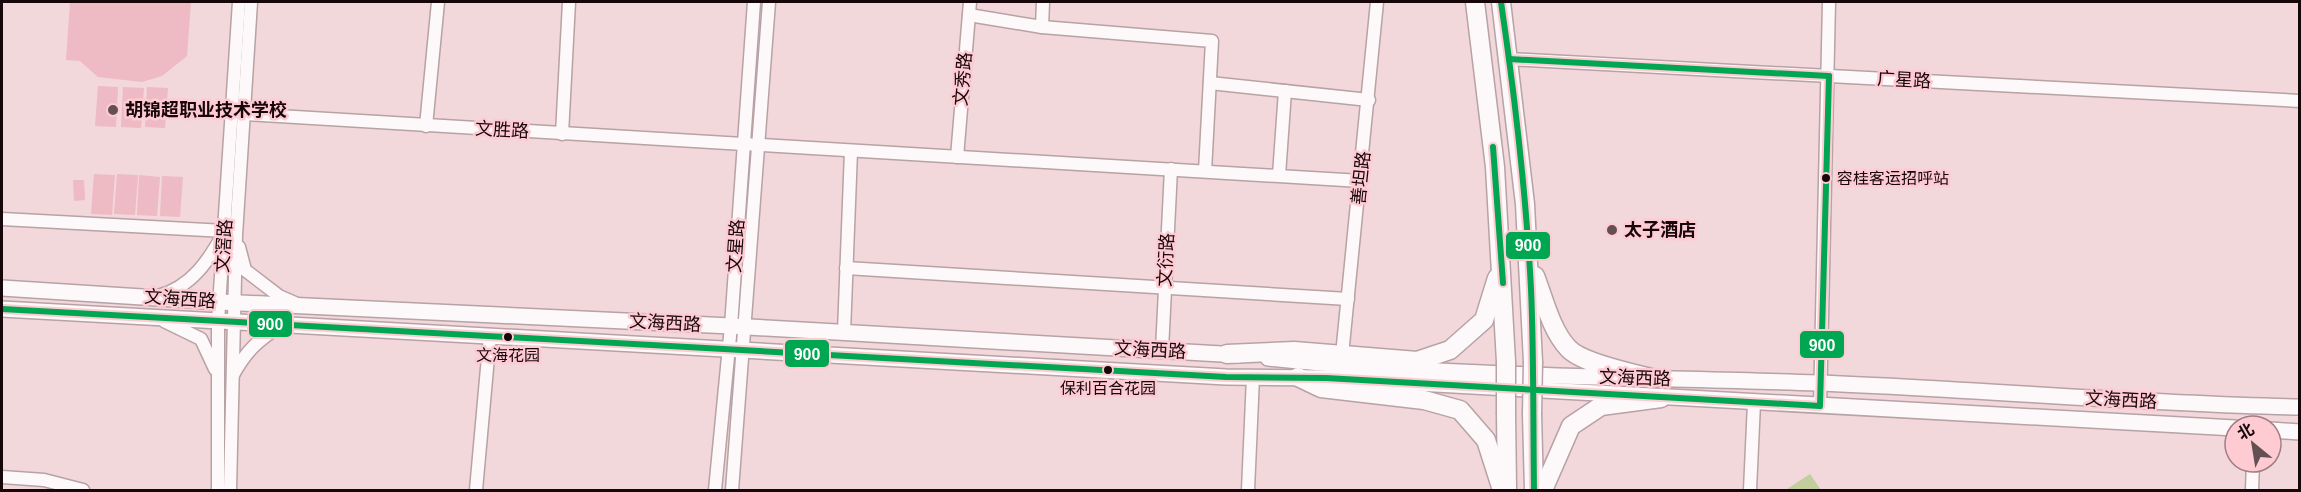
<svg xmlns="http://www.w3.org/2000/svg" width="2301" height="492" viewBox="0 0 2301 492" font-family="Helvetica,'Noto Sans SC',sans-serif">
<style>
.green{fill:#eebac4}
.water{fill:#c2cf9d}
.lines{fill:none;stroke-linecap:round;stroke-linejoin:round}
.minor-casing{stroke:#b7a2a5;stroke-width:15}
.major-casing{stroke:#b7a2a5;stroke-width:18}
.highway-casing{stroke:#b7a2a5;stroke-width:21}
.minor{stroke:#fdf9fa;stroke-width:12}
.major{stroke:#fdf9fa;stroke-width:15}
.highway{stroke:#fdf9fa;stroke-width:18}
.highway-bridge-casing{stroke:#b7a2a5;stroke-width:21;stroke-linecap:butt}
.highway-bridge{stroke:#fdf9fa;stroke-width:18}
.bus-1-casing{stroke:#fecbd3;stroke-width:10}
.bus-1{stroke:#00a651;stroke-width:6}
.poi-dot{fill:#645053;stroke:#fecbd3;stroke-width:2}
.bus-dot{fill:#17070a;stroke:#fecbd3;stroke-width:2}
.labels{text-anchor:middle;stroke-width:5;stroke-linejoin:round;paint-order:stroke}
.bus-label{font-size:16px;fill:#17070a;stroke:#fecbd3}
.street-label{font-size:18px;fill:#17070a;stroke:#fecbd3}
.poi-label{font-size:18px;font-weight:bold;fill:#17070a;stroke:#fecbd3;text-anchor:start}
.line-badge{stroke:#fecbd3;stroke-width:2}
.badge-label{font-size:16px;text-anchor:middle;font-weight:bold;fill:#fff}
</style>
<rect width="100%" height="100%" fill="#f2d7db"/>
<g class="green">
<polygon points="70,2 191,2 187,56 162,76 142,82 98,77 80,61 66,60"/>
<polygon points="98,86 118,87 116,127 95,126"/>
<polygon points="123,87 144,88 141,128 121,127"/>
<polygon points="147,87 168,88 165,128 145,127"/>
<polygon points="94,174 115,175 112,215 91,214"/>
<polygon points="117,174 138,175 135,215 114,214"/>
<polygon points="139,175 160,177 157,216 137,215"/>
<polygon points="162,176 183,177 180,217 160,216"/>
<polygon points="73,180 84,180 85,200 74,201"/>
</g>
<polygon class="water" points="1810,474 1821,490 1788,490 1787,489"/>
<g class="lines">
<g class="minor-casing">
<g id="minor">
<polyline points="969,15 1042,27 1212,41 1205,171"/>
<polyline points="1042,27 1043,2"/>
<polyline points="1509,59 2300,101"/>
<polyline points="1210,83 1369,100"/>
<polyline points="245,114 1361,181"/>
<polyline points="426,126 438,2"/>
<polyline points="562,134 569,2"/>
<polyline points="957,157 970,2"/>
<polyline points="1279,175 1285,91"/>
<path d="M2,219L225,231C209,260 192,287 158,296"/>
<polyline points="239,247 245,270 279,296 295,303"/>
<polyline points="846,268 1348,299"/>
<polyline points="164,321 201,339 215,369"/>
<polyline points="844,332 851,151"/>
<polyline points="1162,350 1171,169"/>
<polyline points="1342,355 1377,2"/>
<path d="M233,375C246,351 259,339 282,325"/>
<polyline points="1820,406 1829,2"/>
<polyline points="2,477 44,480 83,490"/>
<polyline points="218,490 218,321 239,2"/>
<polyline points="230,490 236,235 251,2"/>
<polyline points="476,490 490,335"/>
<polyline points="715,490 731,326 754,2"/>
<polyline points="732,490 769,2"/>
<polyline points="1248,490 1253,377"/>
<polyline points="1750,490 1754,403"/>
<polyline points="2252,490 2253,462"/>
</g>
</g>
<g class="major-casing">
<g id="major">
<polyline points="2,288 220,302 731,326 1239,355"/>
<polyline points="2,309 1226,377 1326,378 2235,428"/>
<path d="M1268,358C1451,377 1635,377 1818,383C1978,389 2139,404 2300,407"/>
<polyline points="2271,430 2300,432"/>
</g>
</g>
<g class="highway-casing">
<g id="highway">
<polyline points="1475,2 1495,167 1506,362"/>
<polyline points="1501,2 1525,204 1533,362"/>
<path d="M1535,276C1544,299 1551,330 1568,348C1581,363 1631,373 1651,378"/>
<polyline points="1227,354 1294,351 1417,361 1450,350 1484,320 1497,278"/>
<polyline points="1298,377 1321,388 1424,400 1460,410 1486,440 1502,490"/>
<polyline points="1506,414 1507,488"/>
<polyline points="1532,414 1534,490"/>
<polyline points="1543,490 1571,426 1601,406 1661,398"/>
</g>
</g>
<use href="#minor" class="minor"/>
<use href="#major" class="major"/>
<use href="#highway" class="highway"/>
<g class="highway-bridge-casing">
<g id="highway-bridge">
<polyline points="1506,414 1506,362"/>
<polyline points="1532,414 1533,362"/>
</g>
</g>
<use href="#highway-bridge" class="highway-bridge"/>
<g class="bus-1-casing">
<g id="bus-1">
<path d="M1501,2C1515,97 1526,193 1531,289C1534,356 1533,423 1534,490"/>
<polyline points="1509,59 1829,76"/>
<polyline points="1493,147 1503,283"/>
<polyline points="2,309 1226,377 1326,378 1820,406 1829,76"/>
</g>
</g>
<use href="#bus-1" class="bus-1"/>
</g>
<g class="poi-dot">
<circle cx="113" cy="110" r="6"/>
<circle cx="1612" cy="230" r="6"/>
</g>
<g class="bus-dot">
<circle cx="1826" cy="178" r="5"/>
<circle cx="508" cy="337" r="5"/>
<circle cx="1108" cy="370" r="5"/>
</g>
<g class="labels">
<g class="bus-label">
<text x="1837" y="184" text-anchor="start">容桂客运招呼站</text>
<text x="508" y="361">文海花园</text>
<text x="1108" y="394">保利百合花园</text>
</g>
<g class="street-label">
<text transform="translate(963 79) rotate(-85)" y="6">文秀路</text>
<text transform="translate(1904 80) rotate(3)" y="6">广星路</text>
<text transform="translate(502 130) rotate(3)" y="6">文胜路</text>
<text transform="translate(1361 178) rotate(-84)" y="6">善坦路</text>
<text transform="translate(224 246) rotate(-86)" y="6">文滘路</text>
<text transform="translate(736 246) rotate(-86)" y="6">文星路</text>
<text transform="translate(1166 260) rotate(-87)" y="6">文衍路</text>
<text transform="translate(180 299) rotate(4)" y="6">文海西路</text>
<text transform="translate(665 323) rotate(3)" y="6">文海西路</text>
<text transform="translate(1150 350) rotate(3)" y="6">文海西路</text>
<text transform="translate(1635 378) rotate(2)" y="6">文海西路</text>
<text transform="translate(2121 400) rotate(3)" y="6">文海西路</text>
</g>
<g class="poi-label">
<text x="125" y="116">胡锦超职业技术学校</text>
<text x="1624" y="236">太子酒店</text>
</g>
</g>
<g class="line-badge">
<rect x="1505" y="231" width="46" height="29" rx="6" fill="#00a651"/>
<rect x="248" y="310" width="45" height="28" rx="6" fill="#00a651"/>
<rect x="1799" y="330" width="46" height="29" rx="6" fill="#00a651"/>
<rect x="784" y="339" width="46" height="29" rx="6" fill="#00a651"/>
</g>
<g class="badge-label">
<text x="1528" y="251">900</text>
<text x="270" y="330">900</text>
<text x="1822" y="351">900</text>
<text x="807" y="360">900</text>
</g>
<rect width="2301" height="492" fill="none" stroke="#17070a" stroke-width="6"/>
<g transform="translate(2253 444) rotate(330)"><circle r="28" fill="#fecbd3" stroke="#a27d83" stroke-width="1.5"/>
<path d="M0-4.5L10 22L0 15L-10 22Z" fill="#645053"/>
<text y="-9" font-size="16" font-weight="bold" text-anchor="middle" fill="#17070a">北</text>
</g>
</svg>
